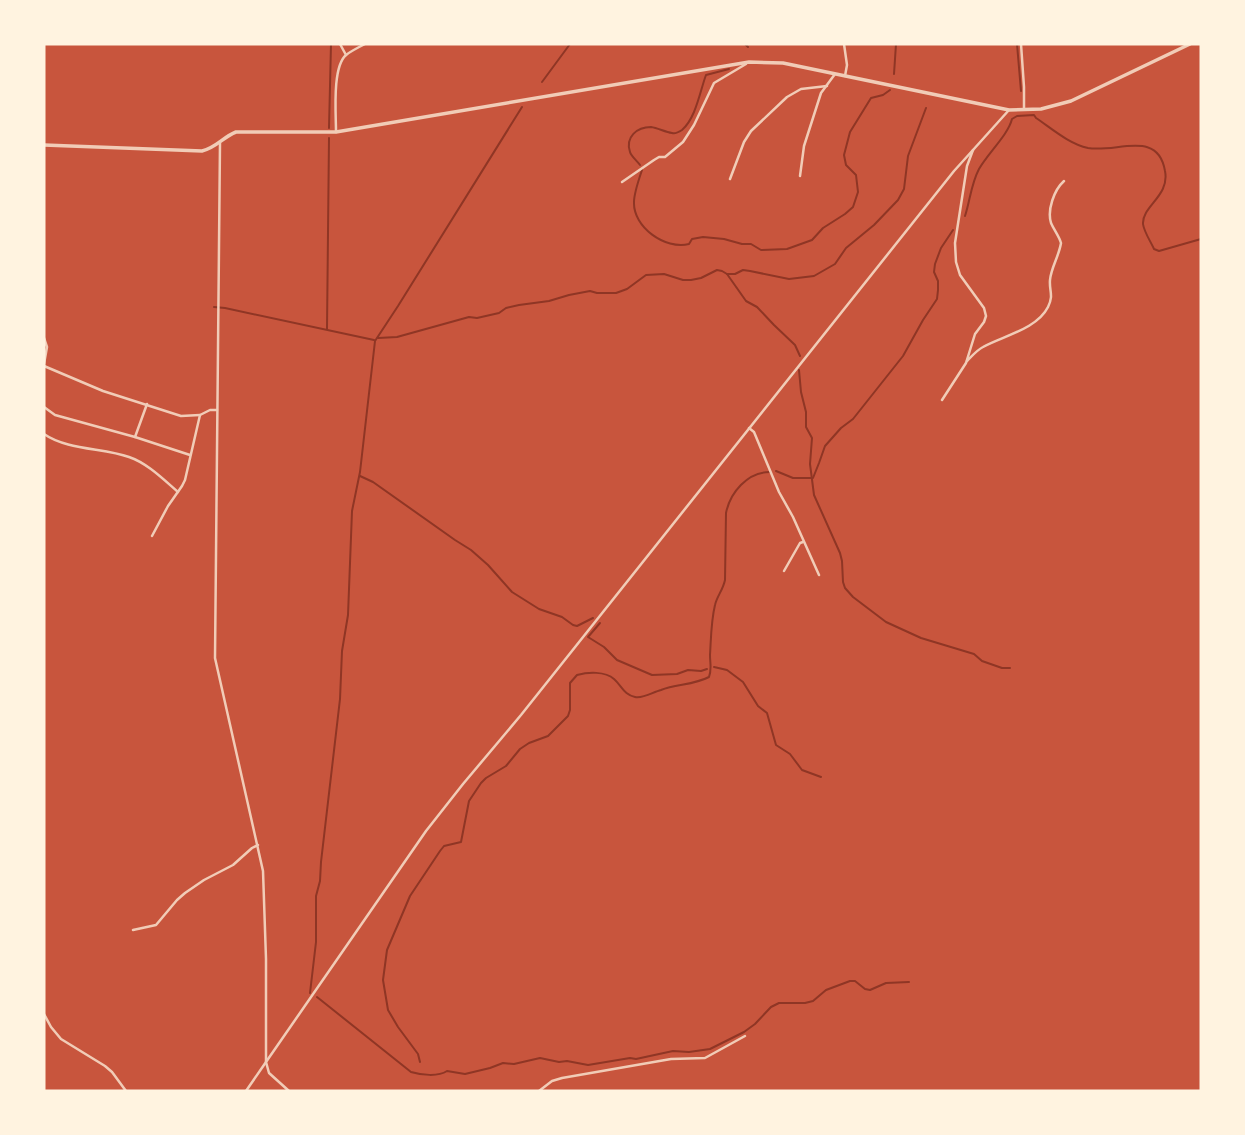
<svg xmlns="http://www.w3.org/2000/svg" width="1245" height="1135" viewBox="0 0 1245 1135" font-family="'Source Sans 3',sans-serif">
<style>
.lines{fill:none;stroke-linecap:round;stroke-linejoin:round}
.stream{stroke:#8f3625;stroke-width:2}
.minor{stroke:#f1ccb7;stroke-width:2.5}
.tertiary{stroke:#f1ccb7;stroke-width:3.5}
</style>
<rect width="100%" height="100%" fill="#c8553d"/>
<g class="lines">
<g class="stream">
<polyline points="745,44 748,47"/>
<polyline points="1017,44 1021,91"/>
<polyline points="894,74 896,44"/>
<polyline points="542,82 570,44"/>
<polyline points="329,128 331,44"/>
<path d="M640,165C637,161 631,156 630,152C625,137 637,127 651,127C658,128 665,132 672,133C675,134 679,132 682,130C696,118 700,91 706,75L729,69"/>
<path d="M642,170C639,179 634,193 634,202C633,227 665,250 689,244L692,239L703,237L724,239L742,244H751L761,250L787,249L812,240L823,228L845,214L853,207L858,192L856,175L846,165L844,155L850,132L871,98L883,95L890,90"/>
<path d="M965,216C970,201 971,184 979,169C988,153 1008,135 1012,119L1017,116L1034,115L1036,118C1051,128 1069,144 1088,148C1117,153 1158,129 1165,171C1170,196 1142,206 1143,224C1144,232 1151,242 1154,249L1159,251L1201,239"/>
<polyline points="727,274 746,301 757,307 774,325 795,345 800,356"/>
<polyline points="214,307 225,308 374,340"/>
<polyline points="327,329 329,138"/>
<polyline points="378,338 397,337 469,317 477,318 499,313 506,308 519,305 549,301 569,295 590,291 597,293 616,293 627,289 646,275 664,274 683,280 691,280 701,278 717,270 722,271 727,274 735,274 743,270 750,271 789,279 814,276 835,264 846,248 874,225 898,200 904,189 908,156 926,108"/>
<polyline points="799,370 801,392 806,412 806,427 812,438 810,464 814,495 840,553 842,561 843,582 845,588 853,597 886,622 921,638 974,654 982,661 1002,668 1010,668"/>
<polyline points="776,471 793,478 813,478 819,463 825,446 841,428 853,419 903,356 923,320 937,299 938,290 938,281 934,272 935,264 941,248 953,230"/>
<polyline points="360,476 373,482 455,540 471,550 488,565 512,592 539,609 562,617 573,625 577,626 593,618"/>
<polyline points="600,623 588,637 604,647 617,660 652,675 677,674 688,670 701,671 707,669"/>
<polyline points="714,667 727,670 743,682 758,706 767,713 776,745 790,754 802,770 821,777"/>
<polyline points="310,993 316,942 316,896 320,881 321,862 340,699 342,651 348,615 352,511 360,472 375,341 398,306 522,107"/>
<path d="M317,997L411,1072C421,1075 438,1077 447,1071L465,1074L490,1068L503,1063L514,1064L540,1058L559,1062L567,1061L588,1065L630,1058L636,1059L673,1051L689,1052L710,1049L744,1032L755,1024L771,1007L779,1003H805L813,1001L826,990L850,981H855L865,989L870,990L886,983L909,982"/>
<path d="M420,1062L418,1054L398,1027L388,1010L383,980L387,950L410,896L440,851L444,846L461,842L469,801L481,783L486,778L506,766L520,749L529,743L548,736L568,716L570,710V683L577,675C588,672 605,671 614,679C622,686 624,695 635,697C643,699 653,692 661,690C676,684 694,685 709,677C712,669 710,664 710,655C711,639 711,621 715,605C717,596 723,590 725,580L726,513C730,493 747,472 770,472"/>
</g>
<g class="minor">
<polyline points="340,44 346,55"/>
<polyline points="844,44 847,65 845,76"/>
<polyline points="1021,44 1024,87 1024,109"/>
<path d="M336,132C336,114 332,67 346,55C351,51 359,47 365,44"/>
<polyline points="220,143 215,658 263,871 266,959 266,1062 246,1091"/>
<polyline points="800,176 804,146 821,93 835,74"/>
<polyline points="730,179 744,142 751,131 787,97 801,89 827,86"/>
<polyline points="622,182 654,160 659,157 665,157 683,142 694,125 714,83 746,64"/>
<polyline points="44,338 47,347 44,364"/>
<path d="M967,361C972,356 977,350 983,347C1003,336 1037,329 1048,307C1054,295 1049,291 1050,280C1051,268 1059,256 1061,243C1059,236 1054,230 1051,223C1047,210 1054,190 1064,181"/>
<polyline points="44,366 103,391 181,416 200,415"/>
<polyline points="942,400 966,363 975,334 984,322 986,316 984,308 960,275 956,262 955,243 967,166 973,150 1009,110"/>
<polyline points="44,407 55,415 135,437 190,455"/>
<polyline points="749,428 754,432 779,492 793,517 819,575"/>
<path d="M44,434C67,450 103,448 129,457C147,463 163,479 178,492"/>
<polyline points="135,437 147,404"/>
<polyline points="152,536 168,506 182,486 185,480 200,415 210,410 217,410"/>
<polyline points="784,571 800,543 803,542"/>
<polyline points="133,930 156,925 177,900 185,893 204,880 233,865 252,848 258,845"/>
<polyline points="44,1014 51,1027 61,1039 105,1066 112,1072 126,1091"/>
<polyline points="289,1091 269,1073 266,1062 426,831 463,784 521,715 954,171 973,150"/>
<polyline points="539,1091 552,1081 562,1078 671,1059 705,1058 745,1036"/>
</g>
<path class="tertiary" d="M44,145L202,151C216,148 223,137 236,132H336L749,62L783,63L1009,110L1041,109L1071,101L1190,44"/>
</g>
<rect width="1245" height="1135" fill="none" stroke="#fff3e0" stroke-width="91"/>
</svg>
